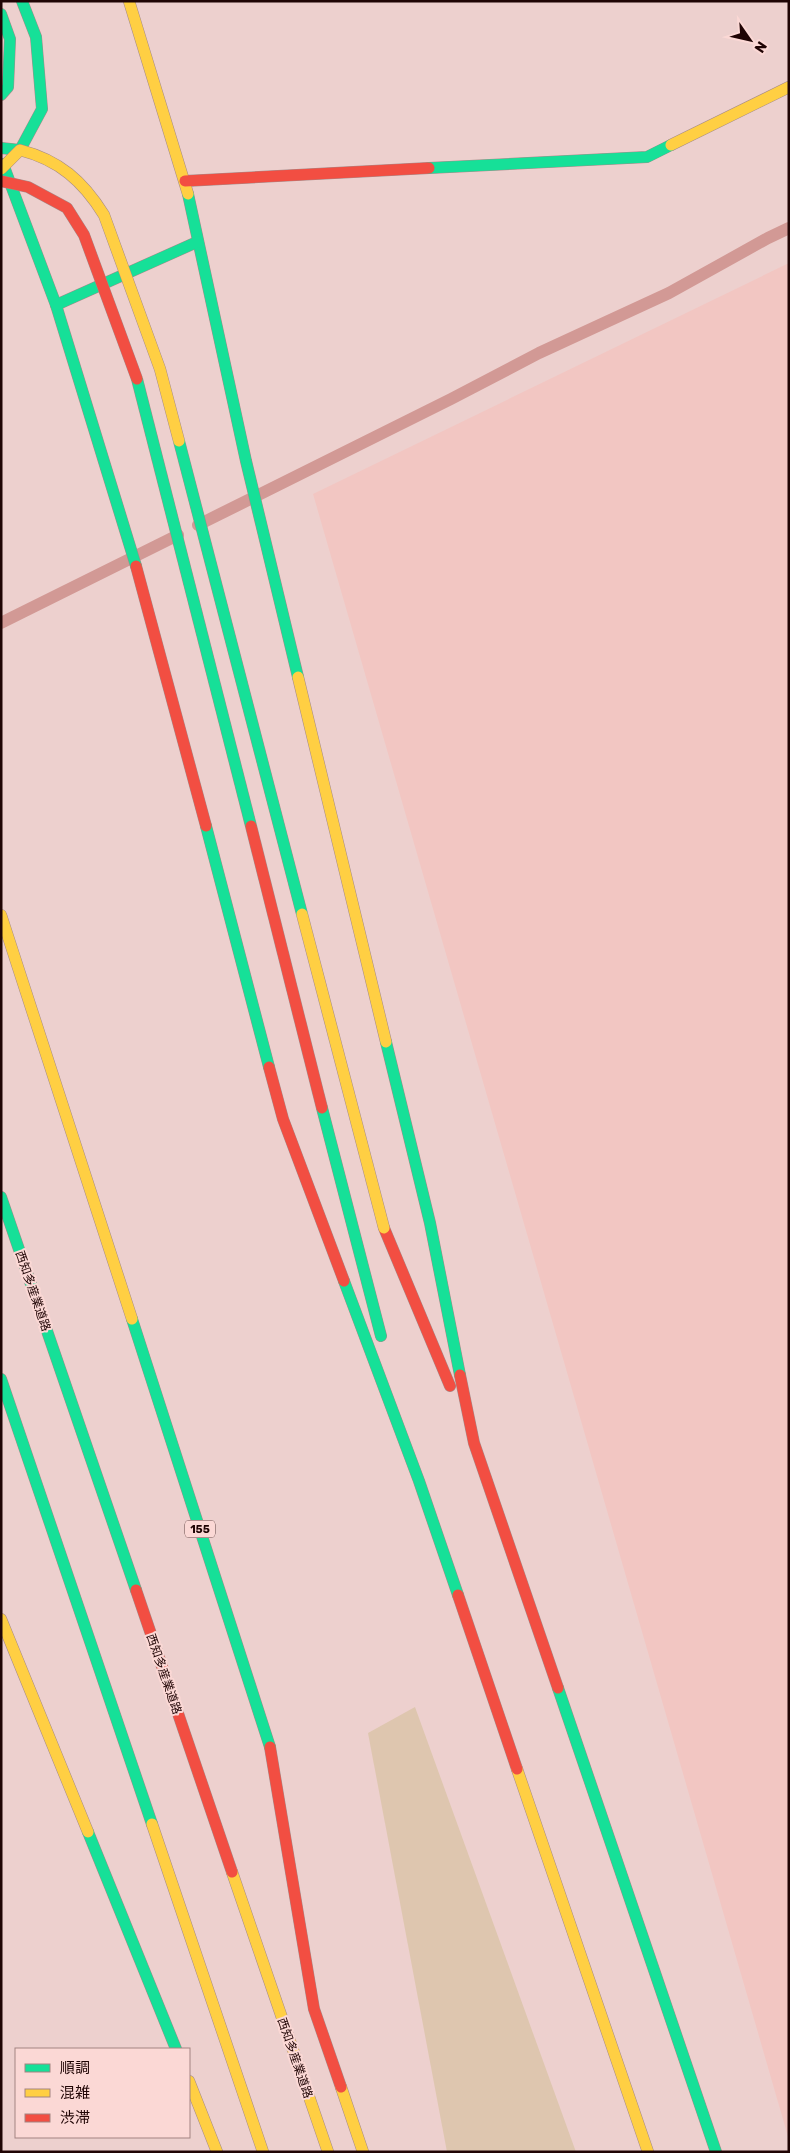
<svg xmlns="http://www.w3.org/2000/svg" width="790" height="2153" viewBox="0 0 790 2153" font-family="Rubik,'Noto Sans JP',sans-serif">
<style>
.built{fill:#f2c6c2}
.green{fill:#dec6af}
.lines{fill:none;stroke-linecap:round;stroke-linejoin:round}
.stream{stroke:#d29995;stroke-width:12}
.fast-casing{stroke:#a58a89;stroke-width:12}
.slow-casing{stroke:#a58a89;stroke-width:12}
.jam-casing{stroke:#a58a89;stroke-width:12}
.fast{stroke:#16e098;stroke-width:11}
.slow{stroke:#ffcf43;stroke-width:11}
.jam{stroke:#f24e42;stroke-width:11}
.fast-bridge-casing{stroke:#a58a89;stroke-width:12;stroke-linecap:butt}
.slow-bridge-casing{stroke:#a58a89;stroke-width:12;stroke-linecap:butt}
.jam-bridge-casing{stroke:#a58a89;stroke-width:12;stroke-linecap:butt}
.fast-bridge{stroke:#16e098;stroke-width:11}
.slow-bridge{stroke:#ffcf43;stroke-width:11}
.jam-bridge{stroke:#f24e42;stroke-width:11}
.labels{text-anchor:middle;stroke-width:4;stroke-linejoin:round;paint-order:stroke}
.shield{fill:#fbd8d5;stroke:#614443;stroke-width:1}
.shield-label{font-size:11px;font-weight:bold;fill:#1f0404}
.street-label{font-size:12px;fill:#1f0404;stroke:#fbd8d5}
</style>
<rect width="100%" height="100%" fill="#edd0ce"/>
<polygon class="built" points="789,263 789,2140 313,494"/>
<polygon class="green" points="415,1707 576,2152 447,2152 368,1733"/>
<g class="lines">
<g class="stream">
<polyline points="198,525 451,399 539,353 669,293 768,238 789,228"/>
<polyline points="1,623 178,535"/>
</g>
<g class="fast-casing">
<g id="fast">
<polyline points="1,14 10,39 8,87 1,95"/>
<polyline points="1,148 20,150 42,109 36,37 22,1"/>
<polyline points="3,164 56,305 136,566"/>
<polyline points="429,168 647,157 671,145"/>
<polyline points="188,194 246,461 298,677"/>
<polyline points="56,305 197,242"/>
<polyline points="206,826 269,1067"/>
<polyline points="386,1042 430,1223 460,1375"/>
<polyline points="322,1108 381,1336"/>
<polyline points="1,1197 136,1590"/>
<polyline points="344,1281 419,1481 458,1595"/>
<polyline points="132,1319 270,1747"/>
<polyline points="1,1379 152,1824"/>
<polyline points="558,1688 716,2152"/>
<polyline points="88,1832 176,2049"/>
</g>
</g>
<g class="slow-casing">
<g id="slow">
<polyline points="129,1 188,194"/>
<polyline points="671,145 789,87"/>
<polyline points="298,677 386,1042"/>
<polyline points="1,915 132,1319"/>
<polyline points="1,1619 88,1832"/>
<polyline points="517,1769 648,2152"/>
<polyline points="152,1824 263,2152"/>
<polyline points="232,1872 328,2152"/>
<polyline points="189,2081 217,2152"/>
<polyline points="341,2087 363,2152"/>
</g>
</g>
<g class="jam-casing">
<g id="jam">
<polyline points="185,181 429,168"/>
<polyline points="136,566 206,826"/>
<polyline points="269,1067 283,1119 344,1281"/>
<polyline points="384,1228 450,1386"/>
<polyline points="460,1375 474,1443 558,1688"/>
<polyline points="136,1590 232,1872"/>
<polyline points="458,1595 517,1769"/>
<polyline points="270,1747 314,2009 341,2087"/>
</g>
</g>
<use href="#fast" class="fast"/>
<use href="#slow" class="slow"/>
<use href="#jam" class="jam"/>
<g class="fast-bridge-casing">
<g id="fast-bridge">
<polyline points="137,379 251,826"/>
<polyline points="179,441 302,914"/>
</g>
</g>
<g class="slow-bridge-casing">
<g id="slow-bridge">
<path d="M1,169L20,150C59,160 83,181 104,215L160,369L179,441"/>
<polyline points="302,914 384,1228"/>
</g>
</g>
<g class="jam-bridge-casing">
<g id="jam-bridge">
<polyline points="1,181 28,187 67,208 84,235 137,379"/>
<polyline points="251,826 322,1108"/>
</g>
</g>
<use href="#fast-bridge" class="fast-bridge"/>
<use href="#slow-bridge" class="slow-bridge"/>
<use href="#jam-bridge" class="jam-bridge"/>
</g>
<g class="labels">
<rect class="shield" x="185" y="1520.5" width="30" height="17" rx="4"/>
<g class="shield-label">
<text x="200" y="1533">155</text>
</g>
<g class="street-label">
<text transform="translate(33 1291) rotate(71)" y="4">西知多産業道路</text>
<text transform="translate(164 1674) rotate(71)" y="4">西知多産業道路</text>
<text transform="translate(295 2058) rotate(71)" y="4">西知多産業道路</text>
</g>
</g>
<rect width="790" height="2153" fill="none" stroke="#1f0404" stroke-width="5"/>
<rect x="15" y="2048" width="175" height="90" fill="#fbd8d5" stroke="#a38381"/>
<rect x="25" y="2064" width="25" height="8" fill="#16e098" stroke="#a38381"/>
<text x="60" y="2073" font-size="15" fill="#1f0404">順調</text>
<rect x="25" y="2089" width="25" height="8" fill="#ffcf43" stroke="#a38381"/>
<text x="60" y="2098" font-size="15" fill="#1f0404">混雑</text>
<rect x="25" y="2114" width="25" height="8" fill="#f24e42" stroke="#a38381"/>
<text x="60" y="2123" font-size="15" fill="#1f0404">渋滞</text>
<g transform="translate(750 40) rotate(124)" stroke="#fbd8d5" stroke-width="4" paint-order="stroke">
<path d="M0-4L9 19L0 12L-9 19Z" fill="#1f0404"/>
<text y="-8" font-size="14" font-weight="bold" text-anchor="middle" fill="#1f0404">N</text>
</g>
</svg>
